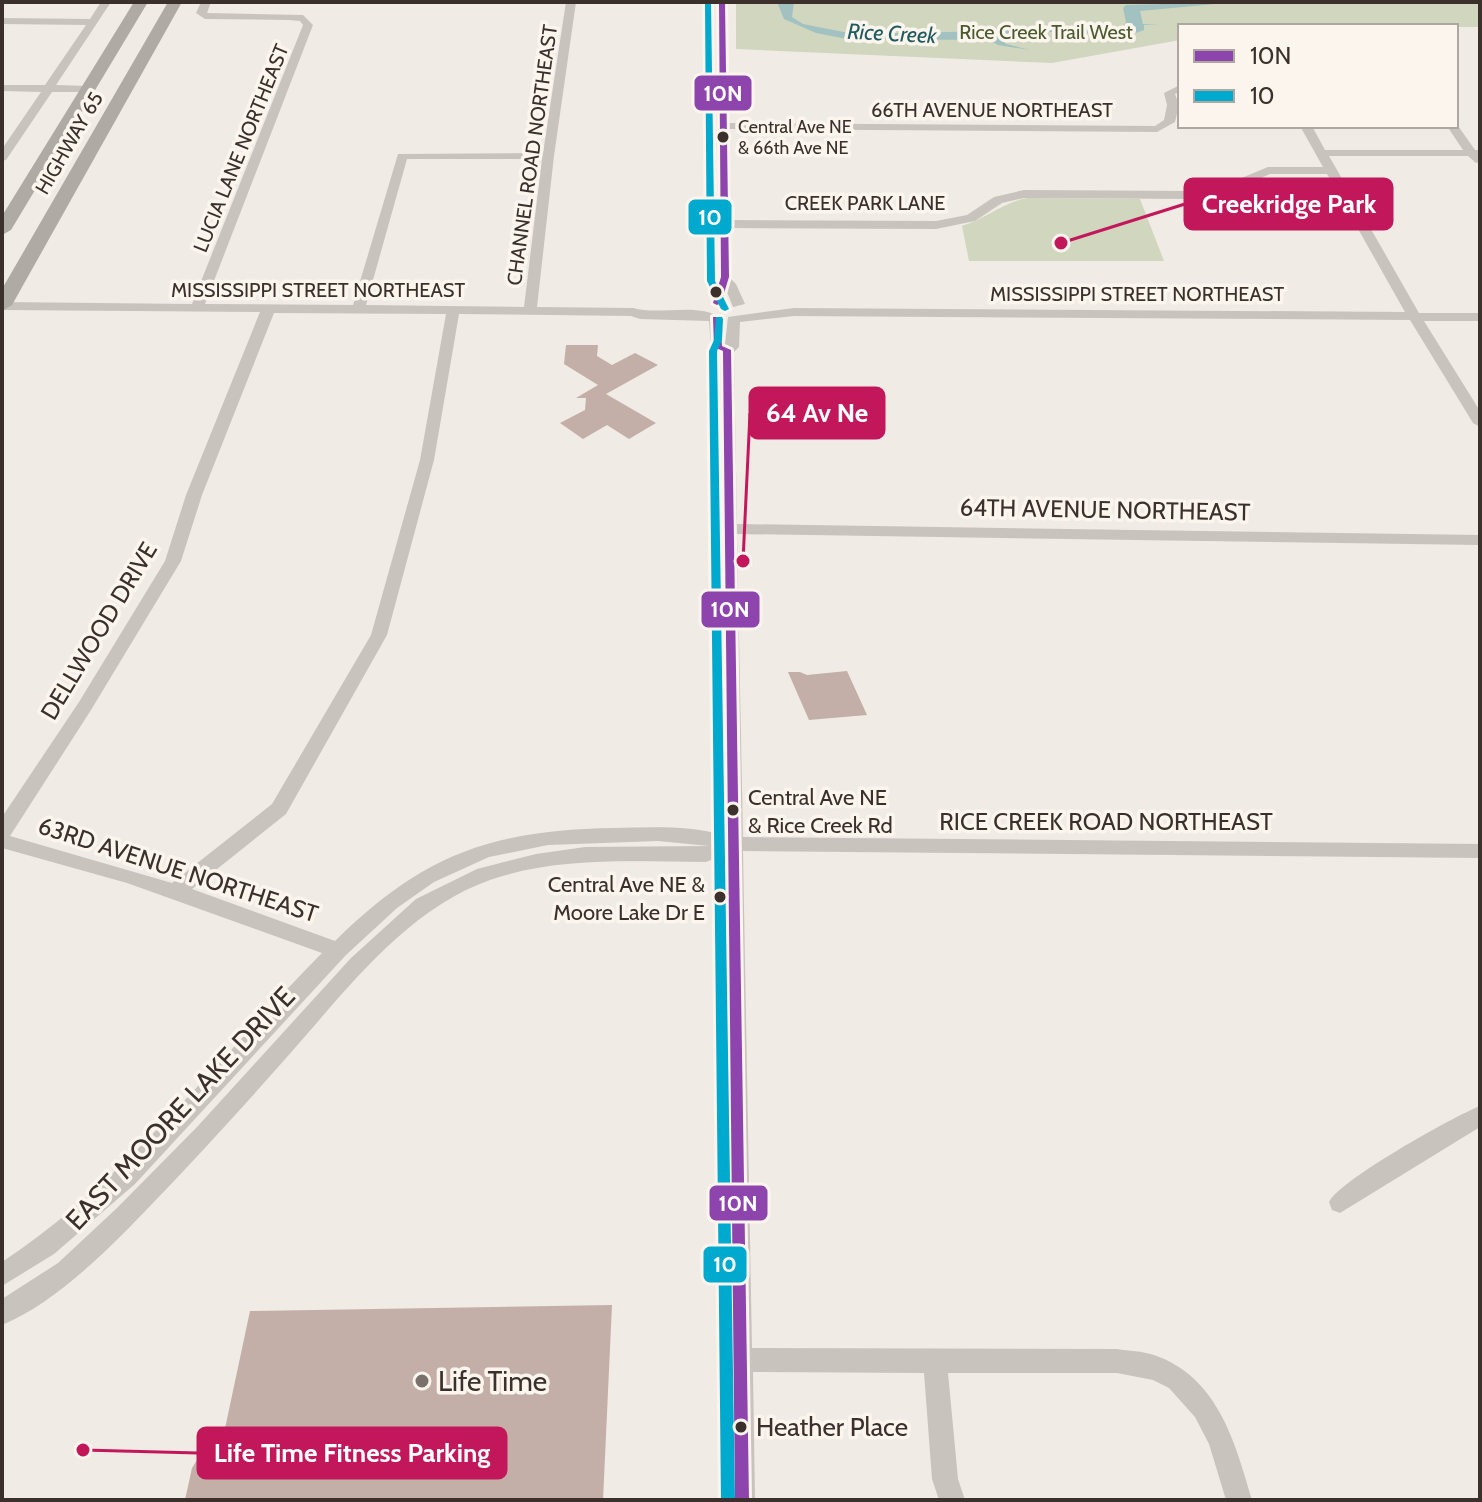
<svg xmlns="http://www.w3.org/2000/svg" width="1482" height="1502" viewBox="0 0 1482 1502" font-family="Cabin,sans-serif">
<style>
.green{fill:#d1d6bf}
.water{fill:#a1c2c1}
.building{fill:#c3afa7}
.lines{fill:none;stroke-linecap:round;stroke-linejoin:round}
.minor{fill:#c9c3be;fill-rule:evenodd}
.highway{fill:#afaaa4;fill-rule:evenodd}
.bus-1-casing{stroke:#fbf5ee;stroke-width:6}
.bus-2-casing{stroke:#fbf5ee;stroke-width:6}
.bus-1{fill:#8e44ad;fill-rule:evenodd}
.bus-2{fill:#00a9ce;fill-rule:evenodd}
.bus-dot{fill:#3b302b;stroke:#fbf5ee;stroke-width:3}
.poi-dot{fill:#7a716c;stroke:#fbf5ee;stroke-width:3}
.labels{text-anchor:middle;stroke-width:7;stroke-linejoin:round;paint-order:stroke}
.far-bus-label{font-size:18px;fill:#3b302b;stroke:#fbf5ee;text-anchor:start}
.far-park-label{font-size:20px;fill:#4a5a2e;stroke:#fbf5ee}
.far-street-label{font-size:20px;fill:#3b302b;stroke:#fbf5ee}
.far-water-label{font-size:22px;font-style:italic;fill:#1f5a5e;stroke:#fbf5ee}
.bus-label{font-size:22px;fill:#3b302b;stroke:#fbf5ee;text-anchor:start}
.street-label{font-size:24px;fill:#3b302b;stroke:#fbf5ee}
.near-bus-label{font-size:26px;fill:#3b302b;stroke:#fbf5ee;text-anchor:start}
.near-street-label{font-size:28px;fill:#3b302b;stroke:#fbf5ee}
.near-poi-label{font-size:28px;fill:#3b302b;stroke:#fbf5ee;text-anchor:start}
.leader{fill:none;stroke:#c2185b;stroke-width:3}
.callout-dot{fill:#c2185b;stroke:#fbf5ee;stroke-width:3}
.callout{fill:#c2185b;stroke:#c2185b;stroke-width:3}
.callout-label{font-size:26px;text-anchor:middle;font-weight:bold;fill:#fff}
.line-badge{stroke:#fbf5ee;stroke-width:3}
.badge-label{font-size:22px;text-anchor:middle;font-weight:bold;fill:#fff}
</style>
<rect width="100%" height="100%" fill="#f0ebe5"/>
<g class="green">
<polygon points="736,2 1480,2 1480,27 1180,26 1180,40 1052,63 736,49"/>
<path d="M1027,198L1140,199L1164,261H969L962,226C986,219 1002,203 1027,198Z"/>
</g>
<polygon class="water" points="777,2 794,2 792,17 803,24 854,34 993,31 1056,25 1123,30 1126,22 1123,8 1126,5 1237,2 1140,11 1143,24 1159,25 1144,25 1144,30 1128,36 1060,31 1002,37 1006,44 1030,50 998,45 989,40 847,39 816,33 784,19"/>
<g class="building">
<polygon points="566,345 598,345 597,356 612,365 635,353 658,365 606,394 656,423 629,439 607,425 583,439 560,423 585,410 586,398 576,398 598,385 564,364"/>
<polygon points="847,671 867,715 809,720 788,672 800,672 807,675"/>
<polygon points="612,1305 603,1500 185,1500 192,1468 199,1457 220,1452 250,1311"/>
</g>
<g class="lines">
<g class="minor">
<polygon points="101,2 111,2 56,85 88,86 93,89 88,92 52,92 6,160 2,161 2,149 41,92 2,91 2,85 45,85 86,25 2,24 2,18 90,19"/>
<path d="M201,2H211L207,13L303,15L313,25L205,304L353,305L398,154L543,153L566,2H576L554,156L537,307L633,308C661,316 698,301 723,319L725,345L728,317L794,308L1405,312L1327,174H1270L1229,192L1192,199L1024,198L1002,203L975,221L936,229L731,228V279L736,284L745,304L733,307L727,292L722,306H712L710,303L719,277L717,2H727L729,123L1155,126L1164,120L1167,105L1164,93L1180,85V92L1175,94L1179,105L1175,122L1157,132L729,129L731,220L936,221L967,215L994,197L1024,190L1192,191L1222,186L1268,167H1323L1300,126H1312L1325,150H1463L1447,126H1456V123L1475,150H1480V162L1476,163L1468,156H1329L1419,313H1480V321H1424L1480,411V427L1473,423L1410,320L794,316L740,322L739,347L734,352L737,524L1480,535V545L737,534L743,837L1480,844V858L743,851L752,1348L1117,1349C1129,1351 1142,1351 1154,1355C1218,1377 1235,1442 1252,1500H1226L1209,1444L1195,1417L1169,1388L1153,1380L1117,1373H948L958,1479L965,1500H939L932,1479L924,1373L753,1372L755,1500H729L724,855L706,862C634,862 559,856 490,880C405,910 345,992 287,1057C243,1107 198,1156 152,1204C112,1246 56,1303 2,1325V1299L58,1263L117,1208L197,1127L351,958L416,899L477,869L536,854L585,847L709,846L658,841L548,845L489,857L434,882L397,908L346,955L135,1184L54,1254L2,1286V1262C128,1179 217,1059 322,953L127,883L2,848V817L79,702L165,561L186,495L260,312L2,310V302L192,304L303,25L300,21L289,20L205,19L196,13ZM407,159H542L524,307L366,305ZM274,313L446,314L420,460L371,635L272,804L172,883L10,836L91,710L181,561L202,495ZM459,314L631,316L640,319L709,321L711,347L720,352L724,835C688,825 651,827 614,828C492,830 423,854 335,941L192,889L286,814L387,635L434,460Z"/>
<path d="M1480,1106V1127L1340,1213L1332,1210L1329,1202C1338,1181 1454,1116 1480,1106Z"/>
</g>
<g class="highway">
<polygon points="134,2 148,2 11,230 2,235 2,216"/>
<polygon points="168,2 182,2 12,305 2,311 2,289"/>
</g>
<g class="bus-1-casing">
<g id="bus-1">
<polygon points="719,2 725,2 729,277 721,303 717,305 713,303 721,277"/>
<polygon points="713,317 719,317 720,319 722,346 731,350 749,1500 735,1500 723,351 714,347"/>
</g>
</g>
<g class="bus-2-casing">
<g id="bus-2">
<polygon points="705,2 711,2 715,281 729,309 725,311 721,309 707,281"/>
<polygon points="716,317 722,317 723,319 722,340 717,351 735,1500 721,1500 709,351 714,340"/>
</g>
</g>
<use href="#bus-1" class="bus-1"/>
<use href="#bus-2" class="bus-2"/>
</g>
<g class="bus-dot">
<circle cx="723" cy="137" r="7"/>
<circle cx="716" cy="292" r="7"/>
<circle cx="733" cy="810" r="7"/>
<circle cx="720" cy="897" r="7"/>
<circle cx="741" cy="1427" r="7"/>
</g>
<circle class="poi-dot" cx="422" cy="1381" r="8"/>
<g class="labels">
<g class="far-bus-label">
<text x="738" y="133">Central Ave NE<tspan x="738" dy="21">&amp; 66th Ave NE</tspan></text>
</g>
<g class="far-park-label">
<text x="1046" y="39">Rice Creek Trail West</text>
</g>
<g class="far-street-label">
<text x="992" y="117">66TH AVENUE NORTHEAST</text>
<text transform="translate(69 143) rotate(-60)" y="7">HIGHWAY 65</text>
<text transform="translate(241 148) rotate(-68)" y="7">LUCIA LANE NORTHEAST</text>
<text transform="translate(532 155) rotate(-82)" y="7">CHANNEL ROAD NORTHEAST</text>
<text x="865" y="210">CREEK PARK LANE</text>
<text x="318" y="297">MISSISSIPPI STREET NORTHEAST</text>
<text x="1137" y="301">MISSISSIPPI STREET NORTHEAST</text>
</g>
<g class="far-water-label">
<text transform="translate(892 33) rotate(3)" y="8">Rice Creek</text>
</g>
<g class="bus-label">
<text x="748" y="805">Central Ave NE<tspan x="748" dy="28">&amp; Rice Creek Rd</tspan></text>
<text x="705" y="892" text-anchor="end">Central Ave NE &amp;<tspan x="705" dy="28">Moore Lake Dr E</tspan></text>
</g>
<g class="street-label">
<text transform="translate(1105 510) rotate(1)" y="8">64TH AVENUE NORTHEAST</text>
<text transform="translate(99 631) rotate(-59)" y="8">DELLWOOD DRIVE</text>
<text x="1106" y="830">RICE CREEK ROAD NORTHEAST</text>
<text transform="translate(178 870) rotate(18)" y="8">63RD AVENUE NORTHEAST</text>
</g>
<g class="near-bus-label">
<text x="756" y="1436">Heather Place</text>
</g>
<g class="near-street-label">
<text transform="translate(180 1108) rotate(-47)" y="10">EAST MOORE LAKE DRIVE</text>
</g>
<g class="near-poi-label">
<text x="438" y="1391">Life Time</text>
</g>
</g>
<path class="leader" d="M1061 243L1185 204M743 561L750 413M83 1450L198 1453"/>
<g class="callout-dot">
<circle cx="1061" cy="243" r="8"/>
<circle cx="743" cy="561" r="8"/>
<circle cx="83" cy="1450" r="8"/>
</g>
<g class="callout">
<rect x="1185" y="179" width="207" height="50" rx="8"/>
<rect x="750" y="388" width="134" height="50" rx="8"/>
<rect x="198" y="1428" width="308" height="50" rx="8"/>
</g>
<g class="callout-label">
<text x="1289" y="213">Creekridge Park</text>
<text x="817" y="422">64 Av Ne</text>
<text x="352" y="1462">Life Time Fitness Parking</text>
</g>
<g class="line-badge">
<rect x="693" y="74" width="60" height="38" rx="8" fill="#8e44ad"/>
<rect x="687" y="198" width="46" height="38" rx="8" fill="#00a9ce"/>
<rect x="700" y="590" width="61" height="39" rx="8" fill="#8e44ad"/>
<rect x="708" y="1184" width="61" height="38" rx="8" fill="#8e44ad"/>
<rect x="702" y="1245" width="46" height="39" rx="8" fill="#00a9ce"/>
</g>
<g class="badge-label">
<text x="723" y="101">10N</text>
<text x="710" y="225">10</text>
<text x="730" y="617">10N</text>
<text x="738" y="1211">10N</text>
<text x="725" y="1272">10</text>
</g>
<rect width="1482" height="1502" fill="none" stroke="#3b302b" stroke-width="8"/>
<rect x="1178" y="24" width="280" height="104" fill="#fbf5ee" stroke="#aea6a0" stroke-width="2"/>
<rect x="1194" y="50" width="40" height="12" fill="#8e44ad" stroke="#aea6a0" stroke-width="2"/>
<text x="1250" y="64" font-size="24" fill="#3b302b">10N</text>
<rect x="1194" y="90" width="40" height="12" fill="#00a9ce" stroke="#aea6a0" stroke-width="2"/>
<text x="1250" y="104" font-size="24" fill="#3b302b">10</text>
</svg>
